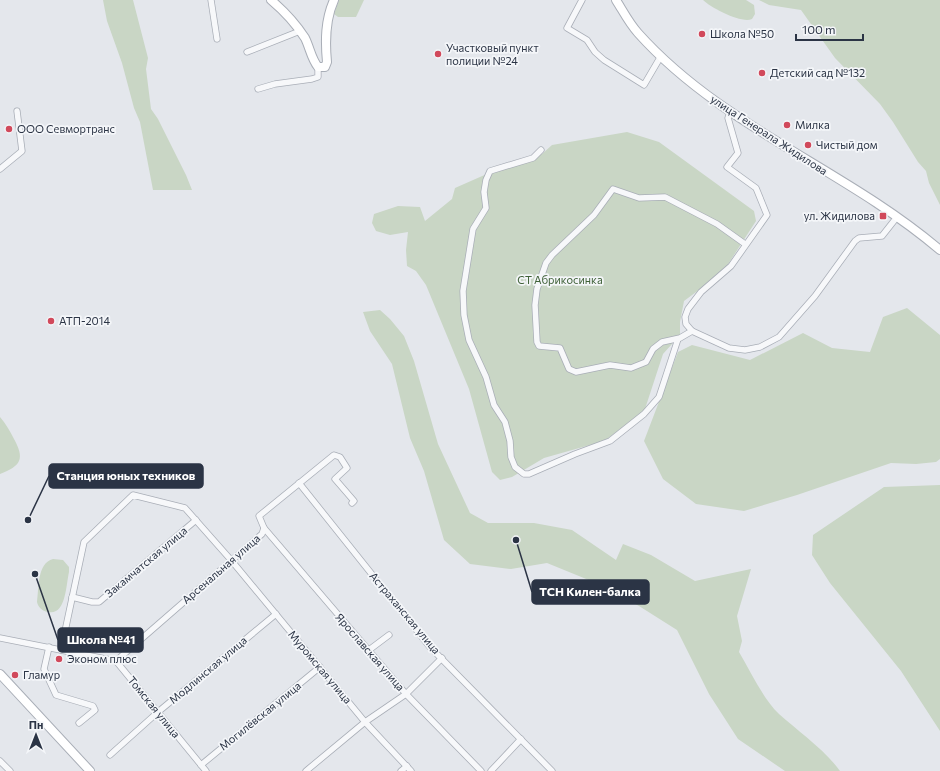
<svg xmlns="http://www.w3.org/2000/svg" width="940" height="771" viewBox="0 0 940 771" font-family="Commissioner,sans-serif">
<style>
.green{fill:#c9d6c5}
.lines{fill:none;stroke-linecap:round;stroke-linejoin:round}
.street-casing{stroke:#a9aeb7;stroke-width:7}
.secondary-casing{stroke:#a9aeb7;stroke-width:10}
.street{stroke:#f7f8fa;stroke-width:5.5}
.secondary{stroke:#fff;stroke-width:8}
.poi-dot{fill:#d1495b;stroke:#f4f6f9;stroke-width:1.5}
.labels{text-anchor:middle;stroke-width:3.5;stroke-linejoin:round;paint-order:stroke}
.poi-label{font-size:11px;fill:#2b3445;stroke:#f4f6f9;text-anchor:start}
.street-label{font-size:11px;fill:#2b3445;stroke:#f4f6f9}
.park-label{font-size:11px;fill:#3f6138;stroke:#f4f6f9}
.leader{fill:none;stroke:#2b3445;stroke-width:1.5}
.callout-dot{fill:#2b3445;stroke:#f4f6f9;stroke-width:1.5}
.callout{fill:#2b3445;stroke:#2b3445;stroke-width:1.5}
.callout-label{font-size:12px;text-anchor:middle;font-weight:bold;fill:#fff}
</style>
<rect width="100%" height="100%" fill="#e4e7ec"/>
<g class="green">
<polygon points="103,0 133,0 148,58 146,69 151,109 158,119 186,175 192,190 153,190 140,122 134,108 122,63 107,21"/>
<polygon points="339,0 364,0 356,17 338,17 334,14"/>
<path d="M703,0H746L754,5L755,14L752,19C742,24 711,8 703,0Z"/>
<polygon points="759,0 940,0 940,205 929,183 926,171 918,162 893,122 880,104 835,58 801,10 769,5"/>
<polygon points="627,132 659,142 754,211 756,221 723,272 684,301 680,322 680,335 663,354 644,412 604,441 544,458 512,477 500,480 492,472 469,389 426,285 416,271 407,266 406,250 408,232 390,235 376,231 372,223 374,214 398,206 420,207 425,221 452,199 455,188 516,161 542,154 552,145"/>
<polygon points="907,308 940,335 940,459 936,462 916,464 891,463 797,495 744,511 696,504 663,479 644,441 678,352 692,345 750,360 803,333 832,348 870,352 883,317"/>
<path d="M380,310L390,319L404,336L414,361L438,444L470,513L488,523H534L572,530L616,560L623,544L651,555L695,581L751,569L737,616L742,641L739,652C751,672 762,697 779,714C798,731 825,750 840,771H785L738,739L709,694L677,630L639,606L596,583L547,563L511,569L470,564L444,540L424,471L410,438L392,364L370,331L363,312Z"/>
<path d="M0,417C6,424 10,431 14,439C25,459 21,466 0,474Z"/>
<polygon points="940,485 940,731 901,671 830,583 812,555 813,535 884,487"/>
<path d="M53,559L63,560L69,567V572C66,585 66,616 48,612C42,611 38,607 37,602C39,588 37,563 53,559Z"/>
</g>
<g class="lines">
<g class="street-casing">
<g id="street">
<polyline points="211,0 217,39"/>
<polyline points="582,0 567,28 587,40 595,52 604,60 644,85 661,56"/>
<polyline points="247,52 300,31"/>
<polyline points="258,89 275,84 312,79 318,77 318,67"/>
<polyline points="730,112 728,118 738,153 727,167 756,188 767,215 731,266 701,292 688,309 685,317 686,324 692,331 729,348 745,350 760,347 779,337 815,296 855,241 859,238 882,236 897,217"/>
<polyline points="541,150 533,158 490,171 486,180 484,192 486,208 473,229 463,291 464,315 469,340 486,377 494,405 505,422 510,441 511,457 515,467 524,474 529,474 575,454 610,441 644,414 659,397 678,339"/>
<polyline points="0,169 22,151 17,111"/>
<polyline points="692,331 680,338 662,342 653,349 646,362 631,368 610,365 576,372 569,369 560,348 539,346 537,342 535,305 537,289 546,263 552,255 594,215 613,189 639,198 665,197 717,224 745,244"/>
<polyline points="299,483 430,647 552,771"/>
<polyline points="264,528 406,694 481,771"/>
<polyline points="72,597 92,602 99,602 196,520"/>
<polyline points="0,638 116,661 206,771"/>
<polyline points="49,647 44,669 56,695 93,706 95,710 79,723"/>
<polyline points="61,650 84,542 133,495 185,508 231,560 365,722 411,771"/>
<polyline points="369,650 389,635"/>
<polyline points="116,661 262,534 264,528 259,516 334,455 340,457 347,468 335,479 354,501 352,503"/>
<polyline points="110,755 158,712 276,614"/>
<polyline points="0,761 10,771"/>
<polyline points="201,765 320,667"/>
<polyline points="306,771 365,722 406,694 442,658"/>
<polyline points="401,771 407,766"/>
<polyline points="491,771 521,739"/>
</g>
</g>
<g class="secondary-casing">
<g id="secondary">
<path d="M271,0C284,11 296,24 305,38C310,48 311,58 318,67H325L327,62C325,41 325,20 334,0"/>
<path d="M616,0C623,11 629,23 638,33C722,127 845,169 940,250"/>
<polyline points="0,674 90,771"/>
</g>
</g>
<use href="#street" class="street"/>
<use href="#secondary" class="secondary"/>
</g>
<g class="poi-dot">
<circle cx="702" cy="34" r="4"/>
<circle cx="438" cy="54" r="4"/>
<circle cx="762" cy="73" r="4"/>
<circle cx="787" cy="125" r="4"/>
<circle cx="9" cy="129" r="4"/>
<circle cx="808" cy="145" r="4"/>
<rect x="879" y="212" width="8" height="8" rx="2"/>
<circle cx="51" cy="321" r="4"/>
<circle cx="59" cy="659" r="4"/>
<circle cx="15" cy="675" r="4"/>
</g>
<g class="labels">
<g class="poi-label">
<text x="710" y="38">Школа №50</text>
<text x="446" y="52">Участковый пункт<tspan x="446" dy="13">полиции №24</tspan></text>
<text x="770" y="77">Детский сад №132</text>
<text x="795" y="129">Милка</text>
<text x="17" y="133">ООО Севмортранс</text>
<text x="816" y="149">Чистый дом</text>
<text x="875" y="220" text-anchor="end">ул. Жидилова</text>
<text x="59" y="325">АТП-2014</text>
<text x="67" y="663">Эконом плюс</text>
<text x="23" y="679">Гламур</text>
</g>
<g class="street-label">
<text transform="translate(769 135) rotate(33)" y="4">улица Генерала Жидилова</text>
<text transform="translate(146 562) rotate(-40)" y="4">Закамчатская улица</text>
<text transform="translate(221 569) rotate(-41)" y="4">Арсенальная улица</text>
<text transform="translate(405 613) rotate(50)" y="4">Астраханская улица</text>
<text transform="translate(370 652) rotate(49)" y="4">Ярославская улица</text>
<text transform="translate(320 667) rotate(50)" y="4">Муромская улица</text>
<text transform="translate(208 670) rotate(-40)" y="4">Модлинская улица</text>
<text transform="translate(154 707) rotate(51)" y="4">Томская улица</text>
<text transform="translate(260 716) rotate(-39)" y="4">Могилёвская улица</text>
</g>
<g class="park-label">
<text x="560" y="284">СТ Абрикосинка</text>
</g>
</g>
<path class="leader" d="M28 520L49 476M516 540L532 592M35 574L58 640"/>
<g class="callout-dot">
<circle cx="28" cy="520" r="4"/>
<circle cx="516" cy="540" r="4"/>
<circle cx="35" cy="574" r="4"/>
</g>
<g class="callout">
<rect x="49" y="464" width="154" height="24" rx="4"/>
<rect x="532" y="580" width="117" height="24" rx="4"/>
<rect x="58" y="628" width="85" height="24" rx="4"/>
</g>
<g class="callout-label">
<text x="126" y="480">Станция юных техников</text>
<text x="590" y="596">ТСН Килен-балка</text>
<text x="101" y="644">Школа №41</text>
</g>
<g transform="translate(36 735)" stroke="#f4f6f9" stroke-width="3" paint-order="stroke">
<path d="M0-3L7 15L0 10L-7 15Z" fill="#2b3445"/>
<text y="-6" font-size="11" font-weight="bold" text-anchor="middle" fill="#2b3445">Пн</text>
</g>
<path d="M796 34v6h67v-6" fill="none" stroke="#2b3445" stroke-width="2"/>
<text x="802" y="34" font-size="12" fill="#2b3445" stroke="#f4f6f9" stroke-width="3" paint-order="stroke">100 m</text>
</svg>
